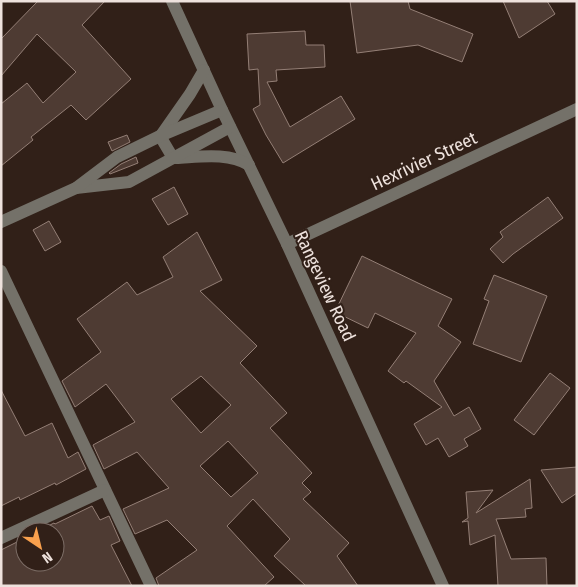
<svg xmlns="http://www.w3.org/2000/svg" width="578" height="587" viewBox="0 0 578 587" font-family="'Fira Sans Condensed',sans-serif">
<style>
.building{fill:#4e3b33;stroke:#947f76;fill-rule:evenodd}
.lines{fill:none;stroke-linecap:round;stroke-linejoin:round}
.minor{stroke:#747169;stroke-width:12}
.labels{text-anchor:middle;stroke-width:4;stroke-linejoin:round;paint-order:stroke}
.street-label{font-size:18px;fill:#eee2dd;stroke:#312018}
</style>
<rect width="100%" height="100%" fill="#312018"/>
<g class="building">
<polygon points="38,1 105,1 82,25 131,79 86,120 71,105 31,137 33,140 1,166 1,104 27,83 43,103 76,72 37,34 1,76 1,39"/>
<polygon points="350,1 408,1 410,9 473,34 462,62 418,45 357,53"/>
<polygon points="503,1 547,1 555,14 519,38"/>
<polygon points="305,31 306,45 324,45 325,67 276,70 277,81 267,82 290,127 341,96 355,119 283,163 266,135 253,109 260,105 258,69 249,70 247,34"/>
<polygon points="127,135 130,142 112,151 108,142"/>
<polygon points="136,157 138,163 110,174 109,173 121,164"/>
<polygon points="174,187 188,214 168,225 152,199"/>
<polygon points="548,197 563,218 513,254 503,263 490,249 503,237 500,232"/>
<polygon points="49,221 61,242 45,251 33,230"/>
<path d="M197,232L222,280L200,291L257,346L240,363L287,413L270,428L312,473L302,483L311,492L303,499L349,543L337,556L358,586H306L274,556L290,539L253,499L227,526L274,577L264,586H159L156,578L197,550L167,520L135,534L123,509L169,488L137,452L104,469L93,445L135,422L106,384L75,407L62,381L101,352L77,319L127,282L137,295L173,277L163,257ZM201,376L231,405L201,433L171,399ZM228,441L258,473L231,497L200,466Z"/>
<polygon points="362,256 418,283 452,299 438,326 461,342 434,381 454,416 469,407 481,429 464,439 468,446 449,457 438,438 426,445 414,424 442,407 406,381 404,383 388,371 416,333 375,313 368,328 335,312"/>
<polygon points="494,275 547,296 521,362 473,344 489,301 484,299"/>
<polygon points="550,373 570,388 534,435 514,420"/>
<polygon points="1,390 25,436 52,423 68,458 78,452 86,469 56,485 55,483 20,500 19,497 1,506"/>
<polygon points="577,467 577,493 562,503 541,470"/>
<polygon points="530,479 532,508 525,509 526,517 496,519 511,559 546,558 547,586 498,586 495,535 470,545 468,521 462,522 468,518 466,492 493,490 476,513"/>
<polygon points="92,506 100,520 109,516 120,541 111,545 132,586 1,586 1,550 25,538 25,562 55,562 55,532 36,532 54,523 55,524"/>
</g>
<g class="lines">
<g class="minor">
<polyline points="172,1 222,110 287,244 443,586"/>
<polyline points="162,134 190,94 204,70"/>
<polyline points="160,136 173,158"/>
<path d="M176,158C199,157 228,152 249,165"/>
<polyline points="76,188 129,182 230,127"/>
<polyline points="1,222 76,188 117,157 160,136 222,110"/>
<polyline points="287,244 577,109"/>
<polyline points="1,271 151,586"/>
<polyline points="1,538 105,490"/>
</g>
</g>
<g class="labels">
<g class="street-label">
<text transform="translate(424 161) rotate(-25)" y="6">Hexrivier Street</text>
<text transform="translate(325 286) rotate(65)" y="6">Rangeview Road</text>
</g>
</g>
<rect width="578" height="587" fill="none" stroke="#eee2dd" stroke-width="5"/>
<g transform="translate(40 547) rotate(145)"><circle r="24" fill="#312018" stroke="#7d6e67"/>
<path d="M0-4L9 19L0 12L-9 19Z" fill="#f9a04d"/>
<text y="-8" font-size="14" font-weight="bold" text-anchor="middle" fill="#eee2dd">N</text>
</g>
</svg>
